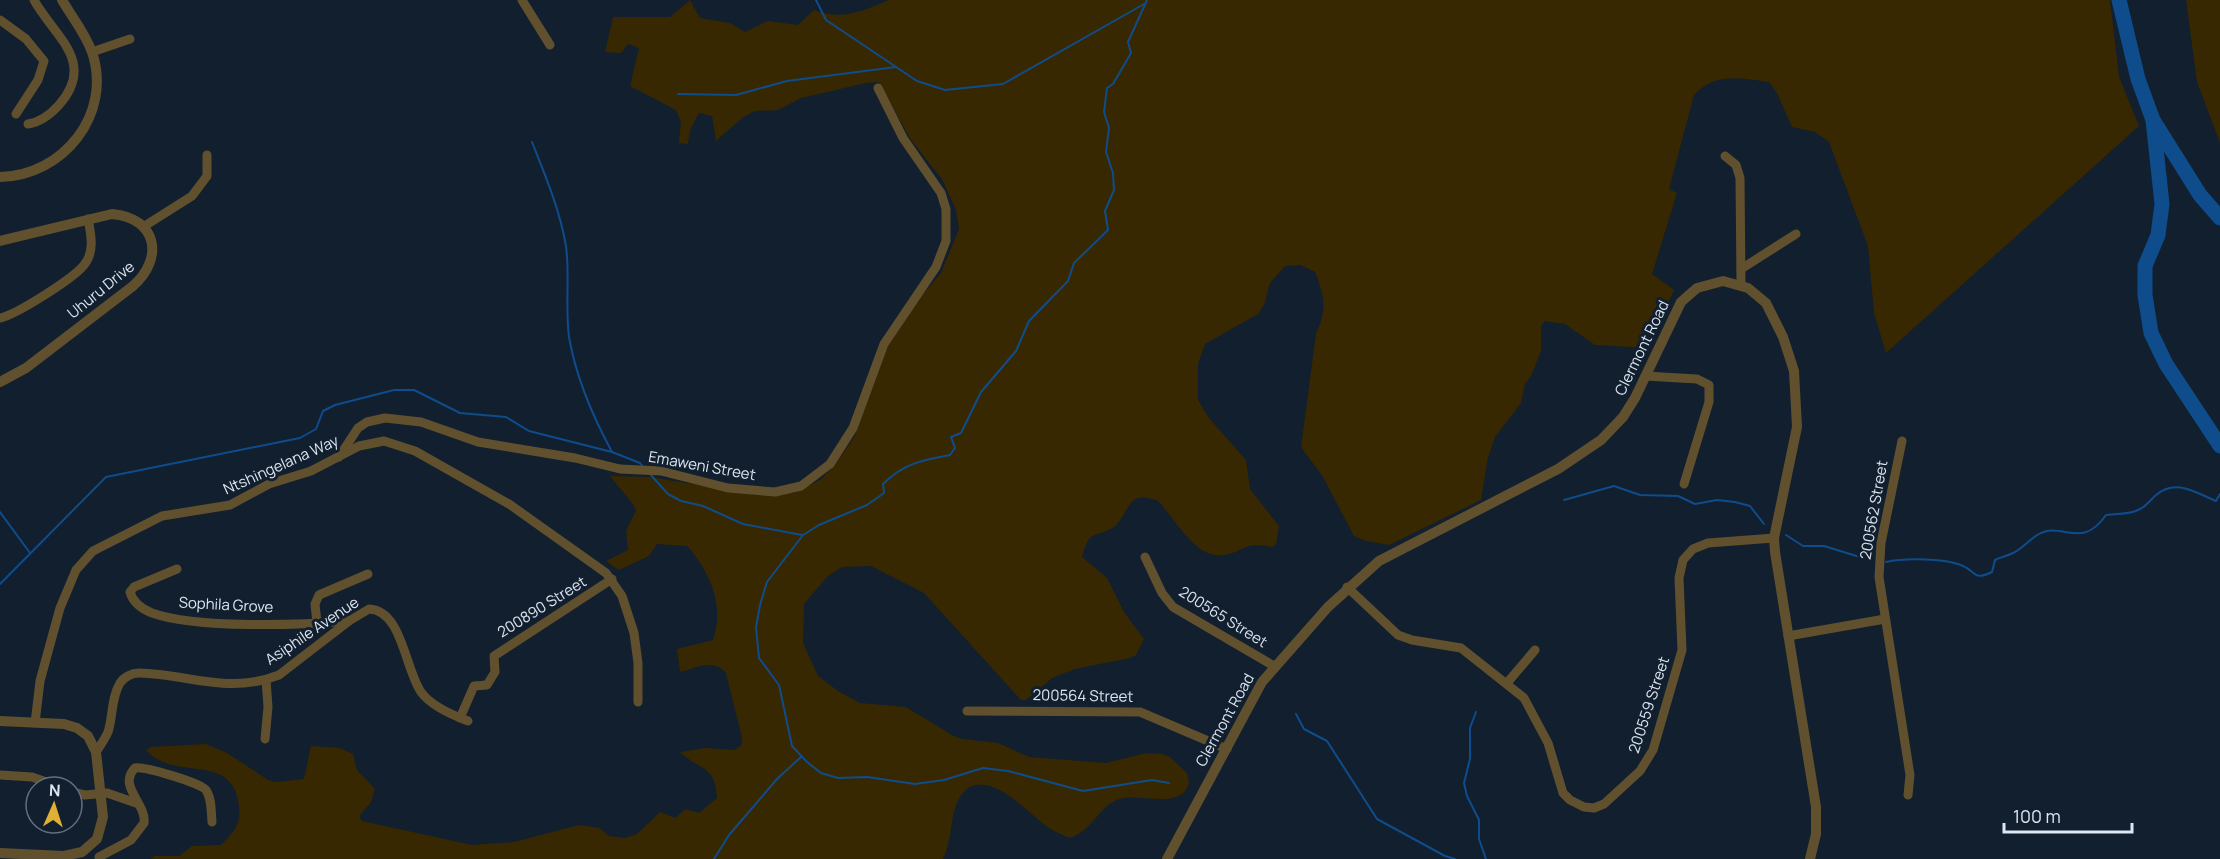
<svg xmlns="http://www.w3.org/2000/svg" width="2220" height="859" viewBox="0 0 2220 859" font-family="Manrope,sans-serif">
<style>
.green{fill:#372801}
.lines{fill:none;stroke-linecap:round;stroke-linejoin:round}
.stream{stroke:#0f4c8c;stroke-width:2}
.river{stroke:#0f4c8c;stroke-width:15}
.minor{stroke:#60502e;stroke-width:9}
.tertiary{stroke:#60502e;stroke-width:10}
.labels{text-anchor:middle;stroke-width:6;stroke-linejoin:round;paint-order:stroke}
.street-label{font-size:15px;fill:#dde6f1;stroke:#121f2e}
</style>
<rect width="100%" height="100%" fill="#121f2e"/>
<g class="green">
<path d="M690,0L700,18L730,23L745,32L768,21L798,25L814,10C843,21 862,11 889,0H2110L2119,77L2139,126L1886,353L1874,313L1868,246L1829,142L1815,132L1792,127L1777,93L1769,82C1742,78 1714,72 1694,95L1669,189L1677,193L1652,274L1674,290L1648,348L1595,345L1565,324L1545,321L1541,326V351L1531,376L1525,384L1521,403L1495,437L1488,457L1481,500L1389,545L1366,541L1354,536L1323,477L1301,447L1316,334C1327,309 1325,297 1315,272L1301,265L1285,266L1270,283L1264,305L1258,314L1205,344L1198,364V400L1209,418L1246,460L1250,489L1279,526L1276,544L1272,547C1241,541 1246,552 1223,555C1194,559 1175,517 1157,500C1150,499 1140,495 1134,500C1126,507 1122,521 1114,527C1094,539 1090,528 1082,557L1107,578L1124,612L1144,639L1136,655L1130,658L1075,669L1052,678L1026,700H1021L924,593L871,566L842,567L828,576L804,604L803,643L818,676L838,691L860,703L906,707L952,735L962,739L998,743L1029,757L1106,763L1146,753L1162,754L1170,757L1187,773L1189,783C1181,812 1138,791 1117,800C1098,807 1095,829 1070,838C1063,835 1055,832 1049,828C1030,816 984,760 960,797C949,815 953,840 943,859H151L154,856H179L192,846L221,845C234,832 241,825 239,806C233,750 174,783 146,750L151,747L206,744L227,753L268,780L276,782L304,779L311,746L340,748L353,754L357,770L375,789L371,802L359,816L362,821L472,845L514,842L579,825L599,828L609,836L625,838L637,834L660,812L675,818L686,809L699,813L717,798C715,764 701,772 680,752L705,748L735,750L741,745L742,738L726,673C713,658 696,668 680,672L677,649L713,640C725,607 710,571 687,546L657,544L649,556L619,570L606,561L628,550L626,531L636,511L633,504L610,476L650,477L753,494L794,493L820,480L834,466L855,436L874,376L893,336L914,304L941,273L959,229L956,210L942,179L911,140L879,82L866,83L801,98L778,110L755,111L742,118L716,141L712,116L699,113L690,130L688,144L679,143L681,122L676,110L630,86L639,48L628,44L621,53L605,52L613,17H670Z"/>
<polygon points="2186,0 2220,0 2220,143 2197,82"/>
</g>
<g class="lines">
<g class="stream">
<polyline points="816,0 826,20 917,81 945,90 1003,84 1144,4"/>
<path d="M1147,0L1128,42L1131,53L1113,84L1107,88L1104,112L1109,128L1106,152L1113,173L1114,190L1105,211L1108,230L1074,263L1068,281L1029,321L1016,351L981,392L961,433L951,437L955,448L950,455C923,460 904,463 883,484L884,493L867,505L819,525L803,535L767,582L760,605L756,627L759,658L779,685L792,746L807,762L821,773L838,778L867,777L915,784L944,780L983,768L1008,771L1083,791L1152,780L1169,783"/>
<polyline points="678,94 736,95 787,81 896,67"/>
<path d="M532,142C545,175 560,210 566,246C570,276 565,307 569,337C576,378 592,415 612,452"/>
<polyline points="650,474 668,494 681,501 703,506 743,524 802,535"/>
<polyline points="1564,500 1614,486 1640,495 1678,496 1695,504 1717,500 1735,502 1750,506 1764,524"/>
<polyline points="0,512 30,553"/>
<polyline points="1786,535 1803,546 1824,546 1863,558"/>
<path d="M1886,562C1904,558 1946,558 1963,566C1977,572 1973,581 1992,572L1995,560C2001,557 2007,556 2013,553C2022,549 2030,539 2039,534C2062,521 2081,551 2106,515C2117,513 2128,515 2138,510C2146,507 2150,500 2156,495C2176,478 2196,493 2216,501L2220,494"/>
<polyline points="0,584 106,477 300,438 316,429 323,411 335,405 394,390 414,390 460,413 506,417 529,431 612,452 640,463 644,468"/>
<polyline points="1476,712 1470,728 1470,759 1464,783 1467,796 1479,820 1479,839 1486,859"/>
<polyline points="1296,714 1304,729 1327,741 1377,819 1445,856 1455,859"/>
<polyline points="714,859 729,835 777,779 801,757"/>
</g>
<g class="river">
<polyline points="2119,0 2138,79 2153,120 2200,195 2220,218"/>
<polyline points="2153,120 2162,204 2158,235 2145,266 2145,295 2151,333 2166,364 2220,446"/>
</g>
<g class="minor">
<polyline points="522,0 550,45"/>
<polyline points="0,20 26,39 44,61 38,80 16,114"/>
<polyline points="92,52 130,39"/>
<path d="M28,124C41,122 50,115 59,105C97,62 54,36 34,0"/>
<polyline points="1725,156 1736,165 1740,178 1741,284"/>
<polyline points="143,227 192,196 207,176 207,155"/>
<polyline points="1741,269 1796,234"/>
<path d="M0,318C16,315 74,278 84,265C95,252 91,234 88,219"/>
<polyline points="1645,376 1697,379 1709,385 1709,402 1684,484"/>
<polyline points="1902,441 1881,543 1879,577 1910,775 1908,795"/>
<polyline points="339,457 358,428 367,422 385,418 421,422 478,442 575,458 620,469 661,471 728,488 775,492 801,486 830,464 853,428 884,344 936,267 946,241 946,209 941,193 903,138 878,88"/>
<polyline points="1145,557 1162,593 1173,607 1274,666"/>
<path d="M177,569L134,587L130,592C133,603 142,609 152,613C197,629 300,625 349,621"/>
<polyline points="1347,587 1398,635 1412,640 1461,648 1524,698 1548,743 1563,793 1570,800 1584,807 1594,808 1604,804 1640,771 1653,750 1682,650 1679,578 1683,560 1693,549 1708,543 1774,538"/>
<polyline points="317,623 315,604 319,595 368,574"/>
<polyline points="1788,636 1885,619"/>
<polyline points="1507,683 1535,650"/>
<polyline points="967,711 1140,712 1227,749"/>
<polyline points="460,718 474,686 487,685 495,672 494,656 612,579"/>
<polyline points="35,723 40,681 60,608 76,570 93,551 162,516 230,505 269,484 311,471 359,446 384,441 415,451 509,504 606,573 622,596 634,633 638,663 638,702"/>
<polyline points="265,739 268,707 266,680"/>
<path d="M96,752C100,746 105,739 108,732C113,717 111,698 120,683C124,677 132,673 139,673C189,674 228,695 279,675L349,621L369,609C402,610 405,669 421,692C431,706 452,715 468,721"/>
<polyline points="0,775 32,777 61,787"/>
<polyline points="72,792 85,795 107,793 136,803"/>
<path d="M99,857L131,840L144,823C147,804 117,786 135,768C144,766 201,783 206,790C212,799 211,812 212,822"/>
</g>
<g class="tertiary">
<path d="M0,177C63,176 113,114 92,52C85,33 72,17 62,0"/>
<path d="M0,241L112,214C158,218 164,259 133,286L26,368L0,382"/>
<polyline points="0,721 64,724 77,728 88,736 96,752 103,817 97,839 82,852 64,856 0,853"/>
<polyline points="1167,859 1262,682 1328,607 1379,561 1558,469 1601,440 1623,417 1635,398 1681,302 1697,288 1723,281 1748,288 1766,303 1783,337 1794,371 1797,427 1774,538 1775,552 1816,807 1816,834 1810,859"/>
</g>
</g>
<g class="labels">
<g class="street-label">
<text transform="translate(101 290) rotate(-39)" y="5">Uhuru Drive</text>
<text transform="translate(1642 348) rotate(-64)" y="5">Clermont Road</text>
<text transform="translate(281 465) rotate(-24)" y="5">Ntshingelana Way</text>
<text transform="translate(702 466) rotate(10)" y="5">Emaweni Street</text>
<text transform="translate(1874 510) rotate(-80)" y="5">200562 Street</text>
<text transform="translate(226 605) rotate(3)" y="5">Sophila Grove</text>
<text transform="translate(542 607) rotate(-32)" y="5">200890 Street</text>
<text transform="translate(1223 617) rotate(32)" y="5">200565 Street</text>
<text transform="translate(312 631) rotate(-34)" y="5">Asiphile Avenue</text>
<text transform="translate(1083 696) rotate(1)" y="5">200564 Street</text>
<text transform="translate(1649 705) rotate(-72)" y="5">200559 Street</text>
<text transform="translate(1225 720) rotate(-61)" y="5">Clermont Road</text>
</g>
</g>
<g transform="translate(54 805) rotate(3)"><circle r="28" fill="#121f2e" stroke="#636f7c" stroke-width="1.5"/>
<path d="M0-4.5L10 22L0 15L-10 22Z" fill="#e0b034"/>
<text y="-9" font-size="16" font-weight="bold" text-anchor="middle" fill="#dde6f1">N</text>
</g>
<path d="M2004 823v9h128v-9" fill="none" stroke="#dde6f1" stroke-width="3"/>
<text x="2013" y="823" font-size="18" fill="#dde6f1" stroke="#121f2e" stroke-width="4.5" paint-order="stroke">100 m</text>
</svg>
